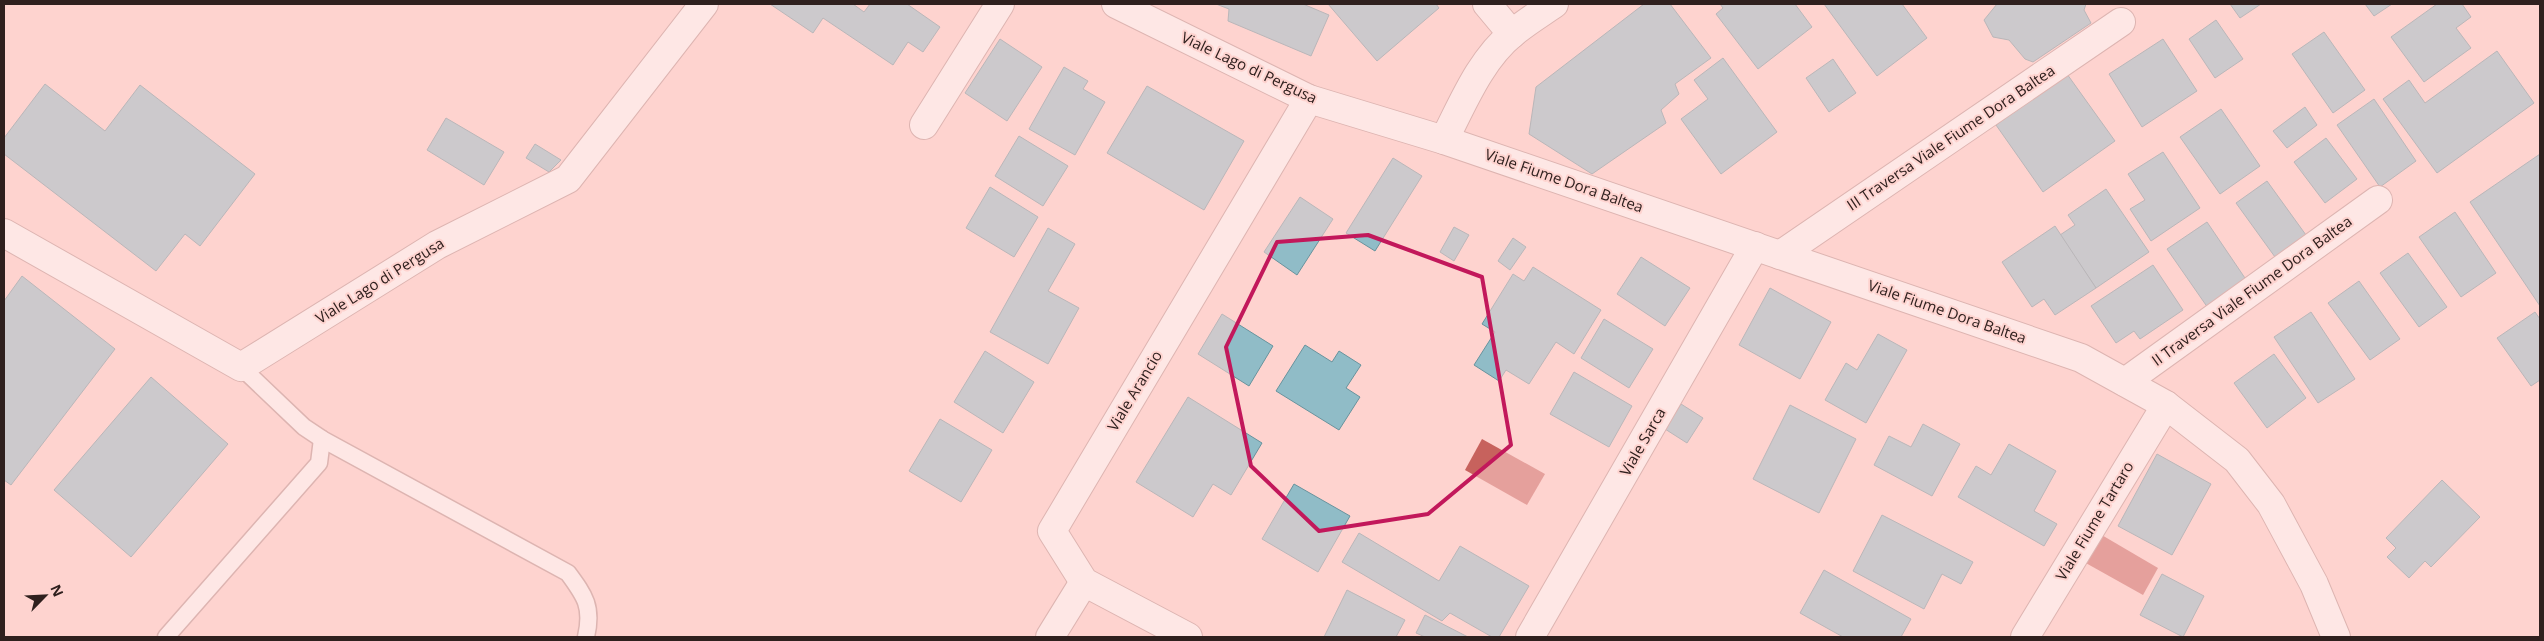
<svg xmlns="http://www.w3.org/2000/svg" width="2544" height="641" viewBox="0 0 2544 641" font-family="'Open Sans',sans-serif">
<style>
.water{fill:#c7625d}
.building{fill:#90bcc7;stroke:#68939d}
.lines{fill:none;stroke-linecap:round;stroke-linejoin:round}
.lane-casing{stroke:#b78f8c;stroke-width:19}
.street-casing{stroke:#b78f8c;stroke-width:30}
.lane{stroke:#fff;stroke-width:16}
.street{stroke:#fff;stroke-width:28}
.marked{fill:none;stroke:#c2185b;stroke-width:4;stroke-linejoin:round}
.labels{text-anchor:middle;stroke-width:4;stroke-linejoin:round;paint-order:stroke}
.street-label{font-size:15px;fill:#2f201e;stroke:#fed3cf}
</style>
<rect width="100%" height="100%" fill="#fed3cf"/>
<g class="water">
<polygon points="1482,439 1545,474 1527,505 1465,470"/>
<polygon points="2100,534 2158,568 2143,595 2084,562"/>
</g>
<g class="building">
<polygon points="770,4 853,4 864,12 870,4 907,4 940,27 923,52 908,42 893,65 823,18 813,33"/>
<polygon points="1216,4 1303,4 1329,15 1311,56 1228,21 1229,9"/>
<polygon points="1328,4 1436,4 1439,8 1377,61"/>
<polygon points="1644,4 1670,4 1711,58 1675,84 1679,94 1661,110 1666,123 1592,174 1529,134 1536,87"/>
<polygon points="1720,4 1795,4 1812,27 1758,69 1716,14 1723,8"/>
<polygon points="1824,4 1902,4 1927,38 1877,76"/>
<polygon points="1997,4 2086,4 2084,10 2091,23 2033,62 2025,59 2009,40 1993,37 1984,20"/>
<polygon points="2230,4 2261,4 2240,18"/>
<polygon points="2365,4 2392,4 2374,16"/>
<polygon points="2437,4 2462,4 2471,17 2456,28 2471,48 2424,82 2391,37"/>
<polygon points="2216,20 2243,59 2215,78 2189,39"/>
<polygon points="2324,32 2365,90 2333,113 2292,54"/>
<polygon points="1000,39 1042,67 1007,121 965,93"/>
<polygon points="2163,39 2197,91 2142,127 2109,74"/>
<polygon points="2497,51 2534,103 2437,173 2383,99 2409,80 2425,103"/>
<polygon points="1723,58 1777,132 1721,174 1681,119 1708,99 1694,80"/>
<polygon points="1833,59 1856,93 1829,112 1806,78"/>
<polygon points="1064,67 1088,81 1083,89 1105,102 1075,155 1029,129"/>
<polygon points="2067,74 2115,141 2043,192 1996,125"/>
<polygon points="45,84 105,131 140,85 255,174 200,246 185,234 156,271 4,154 4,138"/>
<polygon points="1147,86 1244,141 1204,210 1107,153"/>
<polygon points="2374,99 2416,161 2380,187 2337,125"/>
<polygon points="2305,107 2317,125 2287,148 2273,131"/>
<polygon points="2221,109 2260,166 2220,194 2180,137"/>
<polygon points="446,118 504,152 484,185 427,150"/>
<polygon points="1019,136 1068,166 1043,206 995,176"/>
<polygon points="2326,138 2357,179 2325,203 2294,162"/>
<polygon points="535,144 561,160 549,172 526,158"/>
<polygon points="2163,152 2200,208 2151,241 2130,209 2145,200 2128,174"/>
<polygon points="2540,154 2540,306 2470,202"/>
<polygon points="1393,158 1422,176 1375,251 1346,233"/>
<polygon points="2267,181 2306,235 2275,257 2236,203"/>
<polygon points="990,187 1038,217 1014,257 966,228"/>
<polygon points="2106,189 2149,252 2096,288 2060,235 2075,225 2068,215"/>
<polygon points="1300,197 1333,219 1297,275 1264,252"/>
<polygon points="2455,212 2496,273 2461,297 2419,237"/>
<polygon points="2207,222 2247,281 2208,308 2167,249"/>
<polygon points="2055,226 2096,288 2055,315 2044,299 2032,307 2002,262"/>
<polygon points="1454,227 1469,235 1454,261 1440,252"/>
<polygon points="1048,228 1075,244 1048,291 1079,308 1048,364 990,332"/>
<polygon points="1513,238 1526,247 1510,270 1498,261"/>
<polygon points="2408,253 2447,307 2419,327 2380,273"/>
<polygon points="1641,257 1690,288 1665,326 1617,294"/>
<polygon points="2153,265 2183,310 2140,339 2134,331 2116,343 2091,306"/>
<polygon points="1533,267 1601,310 1574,354 1556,342 1529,384 1506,370 1499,381 1474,365 1495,332 1482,324 1513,274 1524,281"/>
<polygon points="22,276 115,349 11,485 4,480 4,301"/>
<polygon points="2359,281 2400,339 2370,360 2328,303"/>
<polygon points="1770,288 1831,322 1800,379 1739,345"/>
<polygon points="2311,312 2355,379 2318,403 2274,337"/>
<polygon points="2535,312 2540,319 2540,380 2531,386 2497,338"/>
<polygon points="1222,314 1273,346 1249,386 1198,354"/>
<polygon points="1604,319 1653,349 1629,388 1581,358"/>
<polygon points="1878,334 1907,350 1866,423 1825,400 1846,363 1857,370"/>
<polygon points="1305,345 1332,362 1339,351 1361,365 1346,388 1360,397 1339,430 1276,391"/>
<polygon points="985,351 1034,382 1003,433 954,402"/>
<polygon points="2274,354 2306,398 2267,428 2234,383"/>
<polygon points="1574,372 1632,406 1609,447 1550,414"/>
<polygon points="151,377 228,444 131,557 54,490"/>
<polygon points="1188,397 1262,443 1231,495 1213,484 1193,517 1136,482"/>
<polygon points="1681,404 1703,418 1687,443 1665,429"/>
<polygon points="1790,405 1856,439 1819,513 1753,479"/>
<polygon points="940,419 992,450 961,502 909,471"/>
<polygon points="1923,424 1960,444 1932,496 1874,465 1889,436 1911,447"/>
<polygon points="2009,444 2056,471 2034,511 2057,524 2044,546 1958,497 1976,466 1991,475"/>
<polygon points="2157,454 2211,484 2172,555 2118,526"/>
<polygon points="2442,480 2480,517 2431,567 2425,561 2409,578 2387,557 2396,548 2386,538"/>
<polygon points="1294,484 1350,516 1318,572 1262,539"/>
<polygon points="1882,515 1973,562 1961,584 1942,574 1924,609 1853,571"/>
<polygon points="1359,533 1439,581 1460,546 1529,586 1499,637 1492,637 1450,613 1442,621 1342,562"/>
<polygon points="1824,570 1911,619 1901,637 1843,637 1800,613"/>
<polygon points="2162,574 2204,596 2183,637 2140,615"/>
<polygon points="1347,590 1405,620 1396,637 1324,637"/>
<polygon points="1425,615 1468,637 1425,637 1416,633"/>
</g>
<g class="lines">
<g class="lane-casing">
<g id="lane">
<path d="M241,367L304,427L322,439L568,573C585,596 593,607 586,637"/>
<polyline points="166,637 319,463 322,439"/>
</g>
</g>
<g class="street-casing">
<g id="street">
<polyline points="1116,4 1309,99 1444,140 2081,358 2166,405 2237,460 2271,504 2314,584 2336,637"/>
<polyline points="1487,4 1512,34"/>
<polyline points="924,125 1000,4"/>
<path d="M1444,140C1463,103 1480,60 1513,33C1526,22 1541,13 1554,4"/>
<polyline points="4,233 241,367 437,245 568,179 704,4"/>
<polyline points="1780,255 2121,22"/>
<polyline points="2125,382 2378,200"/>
<polyline points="1050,637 1084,582"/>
<polyline points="1188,637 1084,582 1052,531 1309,99"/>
<polyline points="1530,637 1755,246"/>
<polyline points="2025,637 2166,405"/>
</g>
</g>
<use href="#lane" class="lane"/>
<use href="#street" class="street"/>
</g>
<path d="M0 0H2544V641H0ZM1368,235L1482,277L1511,445L1428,514L1319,531L1251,466L1226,347L1277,242Z" fill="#fed3cf" fill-opacity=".55" fill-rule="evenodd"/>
<path class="marked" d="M1368,235L1482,277L1511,445L1428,514L1319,531L1251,466L1226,347L1277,242Z"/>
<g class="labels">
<g class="street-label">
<text transform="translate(1249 68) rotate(25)" y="5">Viale Lago di Pergusa</text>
<text transform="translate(1951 138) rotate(-34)" y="5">III Traversa Viale Fiume Dora Baltea</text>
<text transform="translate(1564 181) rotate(19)" y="5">Viale Fiume Dora Baltea</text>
<text transform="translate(380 281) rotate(-32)" y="5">Viale Lago di Pergusa</text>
<text transform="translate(2252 291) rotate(-36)" y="5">II Traversa Viale Fiume Dora Baltea</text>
<text transform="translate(1947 312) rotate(19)" y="5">Viale Fiume Dora Baltea</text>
<text transform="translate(1135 391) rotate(-59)" y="5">Viale Arancio</text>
<text transform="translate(1643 442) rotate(-60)" y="5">Viale Sarca</text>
<text transform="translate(2095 521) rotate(-59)" y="5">Viale Fiume Tartaro</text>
</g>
</g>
<rect width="2544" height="641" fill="none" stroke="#2f201e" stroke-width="10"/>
<g transform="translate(45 596) rotate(66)" stroke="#fed3cf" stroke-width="4" paint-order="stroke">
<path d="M0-4L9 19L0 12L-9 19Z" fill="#2f201e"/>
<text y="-8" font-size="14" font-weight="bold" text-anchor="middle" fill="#2f201e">N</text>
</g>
</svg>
